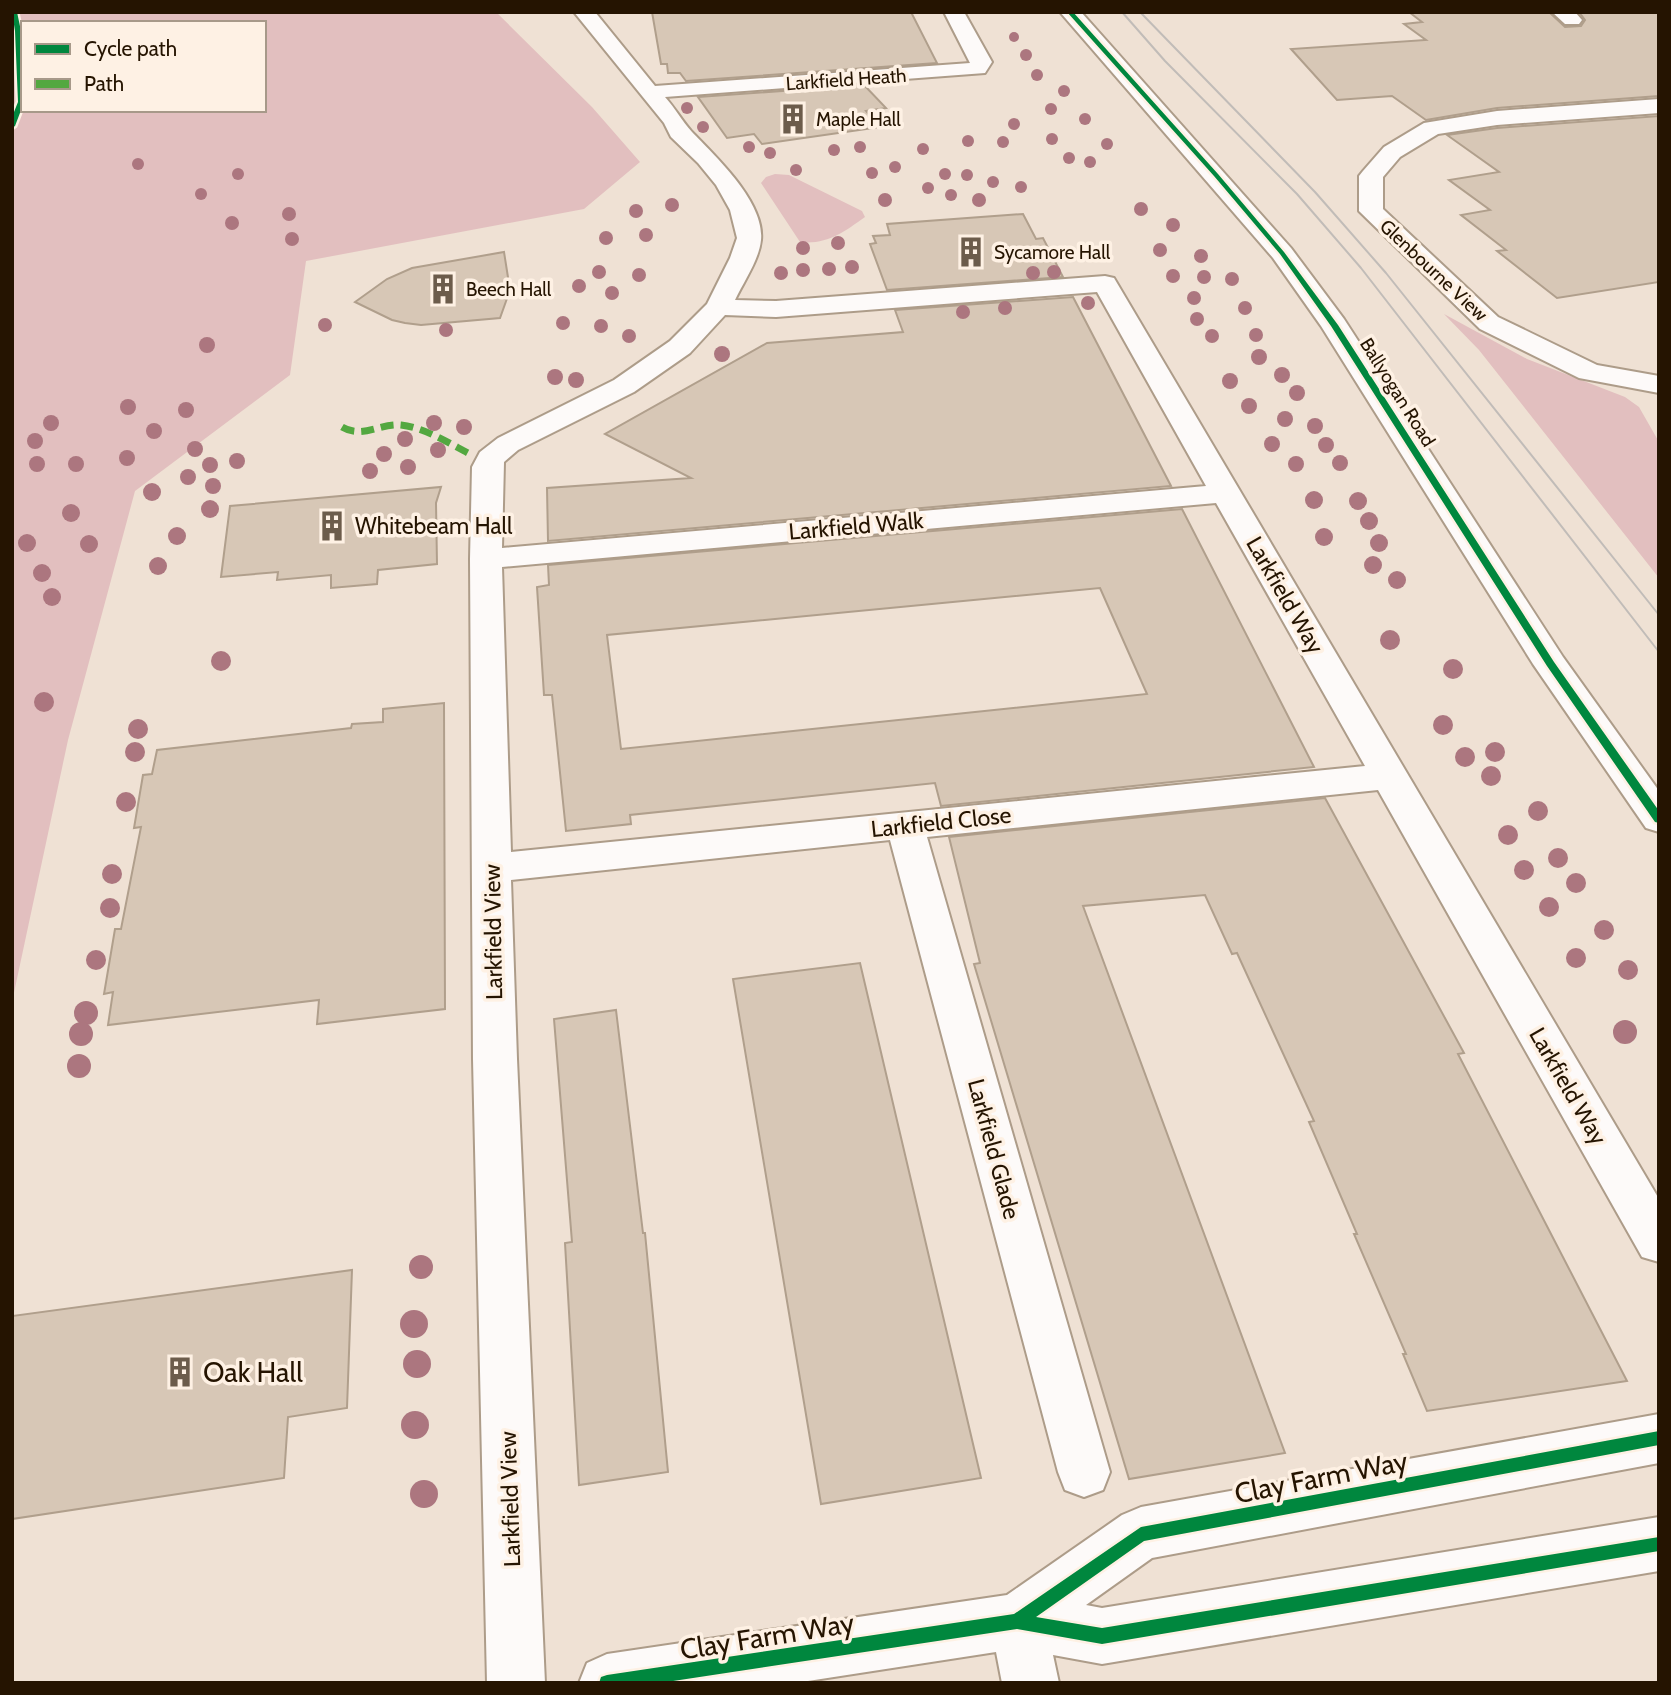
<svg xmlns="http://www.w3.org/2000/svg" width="1671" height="1695" viewBox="0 0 1671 1695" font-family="Cabin,sans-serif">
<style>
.green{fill:#e2bfbf;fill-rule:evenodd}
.building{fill:#d7c7b6;stroke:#b09f8c;stroke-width:2;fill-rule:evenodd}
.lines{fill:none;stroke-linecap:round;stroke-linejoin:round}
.street-casing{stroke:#ad9c89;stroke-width:4}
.secondary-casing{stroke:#ad9c89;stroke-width:4}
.street{fill:#fdfaf9;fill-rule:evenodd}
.secondary{fill:#fdfaf9;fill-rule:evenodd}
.tram{stroke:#c1bcb8;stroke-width:2}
.quiet{stroke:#53a840;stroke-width:7;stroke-dasharray:13 7;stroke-linecap:butt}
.cycleway-casing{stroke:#fef1e4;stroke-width:5}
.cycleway{fill:#00873e;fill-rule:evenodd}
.tree{fill:#ac767f}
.labels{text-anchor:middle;stroke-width:7;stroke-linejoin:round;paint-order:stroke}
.far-street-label{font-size:19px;fill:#251401;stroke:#fef1e4}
.far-poi-label{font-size:19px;fill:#251401;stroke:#fef1e4;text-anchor:start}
.poi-label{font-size:23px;fill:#251401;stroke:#fef1e4;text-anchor:start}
.street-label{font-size:23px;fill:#251401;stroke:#fef1e4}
.near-poi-label{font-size:28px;fill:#251401;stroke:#fef1e4;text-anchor:start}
.near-street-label{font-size:28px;fill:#251401;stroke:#fef1e4}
</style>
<rect width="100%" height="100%" fill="#efe1d4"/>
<g class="green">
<path d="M12,12H496L592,107L640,162L584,209L306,261L290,375L135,491L68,740L12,1002ZM23,23H264V110H23Z"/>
<path d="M775,174L789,175L862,211L865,217C844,232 827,245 800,242L761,183L766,177Z"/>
<polygon points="1444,314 1527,359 1625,397 1639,407 1659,442 1659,578 1479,350"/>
</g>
<g class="building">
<polygon points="652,12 911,12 937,63 686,81 680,73 668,73 667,64 661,64"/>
<polygon points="1409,12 1549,12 1565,27 1581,26 1585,20 1579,12 1659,12 1659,96 1497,108 1426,120 1392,96 1337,100 1291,49 1426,40 1404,24 1422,22"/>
<polygon points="864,85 886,108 866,111 880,127 762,144 754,134 727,138 698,97"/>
<polygon points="1659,116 1659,282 1557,298 1497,251 1506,250 1461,215 1490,210 1449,180 1499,172 1447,135 1497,128"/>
<polygon points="1023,214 1036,239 1043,238 1063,277 887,290 870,244 876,243 873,236 890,235 887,224"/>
<polygon points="504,252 510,290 500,318 421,325 405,323 392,320 355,302 387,279 412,268"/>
<polygon points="1073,297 1171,486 548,541 547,488 691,478 605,434 767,343 903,332 895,310"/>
<polygon points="441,487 436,503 437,564 378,570 377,584 331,588 331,575 277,580 278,572 221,577 230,506"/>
<path d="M1182,509L1314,767L941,806L935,783L630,815L631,824L566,831L552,695H544L537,587L549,585L548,565ZM1100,588L1147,694L621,749L607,635Z"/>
<polygon points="444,703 445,1009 317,1024 319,1000 108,1025 113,992 104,994 115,929 121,929 141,827 134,828 143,775 152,774 157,750 351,728 352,724 383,722 383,709"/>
<polygon points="1325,798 1464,1053 1458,1054 1627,1381 1427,1411 1403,1354 1406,1354 1354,1234 1357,1234 1309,1122 1314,1121 1237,953 1232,954 1205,895 1083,906 1285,1453 1129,1479 974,964 980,963 949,837"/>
<polygon points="860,963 981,1478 821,1504 733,979"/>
<polygon points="616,1010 643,1233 645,1233 668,1472 579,1485 565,1243 572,1242 554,1019"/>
<polygon points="352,1270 347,1408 288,1417 284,1478 12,1519 12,1316"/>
</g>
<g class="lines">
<g class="street-casing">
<g id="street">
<path d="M574,12H595L655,86L970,63L944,12H964L992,62L985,73L665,97C675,108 682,121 692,132C715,156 765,202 761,240C759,260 744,281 735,300L776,301L1105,276L1114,278L1659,1199V1262L1642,1257L1378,790L927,837L1110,1472L1103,1490L1084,1497L1065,1490L1058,1472L890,840L511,880L517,1059L545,1683H487L473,1059L470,559L472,467L480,452L498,438L614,380L670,341L707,304L730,258L737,238L730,210L716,185L698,163L671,137L664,123ZM1097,292L1206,486L502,548L504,462L518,450L634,392L690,353L725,315L776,317ZM1216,503L1365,766L511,852L502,567Z"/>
<polygon points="1552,12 1575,12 1582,20 1579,24 1565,24"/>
<polygon points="1659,99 1659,113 1497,125 1438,134 1400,157 1383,177 1383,209 1498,317 1597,365 1659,376 1659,393 1579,378 1480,329 1359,211 1359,176 1363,171 1384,147 1424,123 1497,111"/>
<polygon points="1659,1414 1659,1463 1152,1558 1086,1605 1102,1608 1659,1517 1659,1571 1102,1664 1053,1655 1059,1683 1002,1683 996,1652 795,1683 579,1683 587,1663 607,1654 1007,1595 1122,1515 1141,1507"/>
</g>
</g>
<g class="secondary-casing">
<polygon id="secondary" points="1060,12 1081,12 1291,248 1344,319 1563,657 1659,791 1659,832 1646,828 1533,664 1321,326 1273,258"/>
</g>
<use href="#street" class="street"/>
<use href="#secondary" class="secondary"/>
<g class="tram">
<polyline points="1122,12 1165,61 1297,194 1361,268 1659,652"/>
<polyline points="1140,12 1315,192 1386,273 1659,615"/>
</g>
<path class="quiet" d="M342,427C362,439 380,423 401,425C425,428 447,442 468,453"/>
<g class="cycleway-casing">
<g id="cycleway">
<polygon points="12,12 17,12 21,31 23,105 15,126 12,128 12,117 18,102 15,31"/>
<polygon points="1067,12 1073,12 1218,174 1284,252 1338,325 1554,662 1659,811 1659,823 1655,822 1547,666 1331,326 1280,254 1214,176"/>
<polygon points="1659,1431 1659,1445 1144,1541 1036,1617 1102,1628 1659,1537 1659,1551 1102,1644 1017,1629 660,1683 599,1683 601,1677 607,1675 1014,1614 1141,1527"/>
</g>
</g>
<use href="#cycleway" class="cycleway"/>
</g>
<g class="tree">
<circle cx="1014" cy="37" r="5"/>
<circle cx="1026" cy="55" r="6"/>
<circle cx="1037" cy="75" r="6"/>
<circle cx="1064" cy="91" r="6"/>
<circle cx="687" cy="108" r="6"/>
<circle cx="1051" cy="109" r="6"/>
<circle cx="1085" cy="119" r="6"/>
<circle cx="1014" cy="124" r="6"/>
<circle cx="703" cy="127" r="6"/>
<circle cx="1052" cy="139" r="6"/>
<circle cx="968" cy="141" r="6"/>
<circle cx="1003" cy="142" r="6"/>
<circle cx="1107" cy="144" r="6"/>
<circle cx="749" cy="147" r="6"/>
<circle cx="860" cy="147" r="6"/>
<circle cx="923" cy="149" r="6"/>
<circle cx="834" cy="150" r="6"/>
<circle cx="770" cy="153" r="6"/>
<circle cx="1069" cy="158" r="6"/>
<circle cx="1090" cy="162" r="6"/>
<circle cx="138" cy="164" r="6"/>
<circle cx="895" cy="167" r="6"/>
<circle cx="796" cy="170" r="6"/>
<circle cx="872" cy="173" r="6"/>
<circle cx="238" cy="174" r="6"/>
<circle cx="945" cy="174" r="6"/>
<circle cx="967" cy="175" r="6"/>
<circle cx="993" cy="182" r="6"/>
<circle cx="1021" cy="187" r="6"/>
<circle cx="928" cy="188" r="6"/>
<circle cx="201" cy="194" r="6"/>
<circle cx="951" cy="195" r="6"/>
<circle cx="885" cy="200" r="7"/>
<circle cx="979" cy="200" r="7"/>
<circle cx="672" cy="205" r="7"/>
<circle cx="1141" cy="209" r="7"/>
<circle cx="636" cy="211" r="7"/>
<circle cx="289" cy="214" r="7"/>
<circle cx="232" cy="223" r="7"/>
<circle cx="1173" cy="225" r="7"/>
<circle cx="646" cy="235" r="7"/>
<circle cx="606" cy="238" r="7"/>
<circle cx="292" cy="239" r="7"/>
<circle cx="838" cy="243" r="7"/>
<circle cx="803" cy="248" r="7"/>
<circle cx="1160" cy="250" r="7"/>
<circle cx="1201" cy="256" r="7"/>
<circle cx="852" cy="267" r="7"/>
<circle cx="829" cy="269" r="7"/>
<circle cx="803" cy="270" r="7"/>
<circle cx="599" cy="272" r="7"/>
<circle cx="1054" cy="272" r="7"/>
<circle cx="781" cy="273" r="7"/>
<circle cx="1033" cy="273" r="7"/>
<circle cx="639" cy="275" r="7"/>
<circle cx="1173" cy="276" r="7"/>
<circle cx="1204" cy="277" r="7"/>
<circle cx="1232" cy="279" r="7"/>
<circle cx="579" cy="286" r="7"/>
<circle cx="612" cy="293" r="7"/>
<circle cx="1194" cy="298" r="7"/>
<circle cx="1088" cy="303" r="7"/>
<circle cx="1005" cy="308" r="7"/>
<circle cx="1245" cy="308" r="7"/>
<circle cx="963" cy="312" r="7"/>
<circle cx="1197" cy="319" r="7"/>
<circle cx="563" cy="323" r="7"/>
<circle cx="325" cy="325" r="7"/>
<circle cx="601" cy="326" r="7"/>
<circle cx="446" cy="330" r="7"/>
<circle cx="1256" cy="335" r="7"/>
<circle cx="629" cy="336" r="7"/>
<circle cx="1212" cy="336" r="7"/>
<circle cx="207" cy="345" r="8"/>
<circle cx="722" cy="354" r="8"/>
<circle cx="1259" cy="357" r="8"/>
<circle cx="1282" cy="375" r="8"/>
<circle cx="555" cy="377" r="8"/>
<circle cx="576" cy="380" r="8"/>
<circle cx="1230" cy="381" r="8"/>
<circle cx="1297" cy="393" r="8"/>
<circle cx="1249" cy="406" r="8"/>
<circle cx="128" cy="407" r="8"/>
<circle cx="186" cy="410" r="8"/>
<circle cx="1285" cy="419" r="8"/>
<circle cx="51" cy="423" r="8"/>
<circle cx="434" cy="423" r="8"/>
<circle cx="1315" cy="426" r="8"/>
<circle cx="464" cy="427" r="8"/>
<circle cx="154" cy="431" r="8"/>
<circle cx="405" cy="439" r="8"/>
<circle cx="35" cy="441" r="8"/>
<circle cx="1272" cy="444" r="8"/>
<circle cx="1326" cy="445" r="8"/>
<circle cx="195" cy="449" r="8"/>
<circle cx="438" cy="450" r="8"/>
<circle cx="384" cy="454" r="8"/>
<circle cx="127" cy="458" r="8"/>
<circle cx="237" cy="461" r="8"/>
<circle cx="1340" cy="463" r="8"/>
<circle cx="37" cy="464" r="8"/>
<circle cx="76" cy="464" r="8"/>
<circle cx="1296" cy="464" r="8"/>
<circle cx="210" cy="465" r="8"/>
<circle cx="408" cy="467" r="8"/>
<circle cx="370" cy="471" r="8"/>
<circle cx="188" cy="477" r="8"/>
<circle cx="213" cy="486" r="8"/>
<circle cx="152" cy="492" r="9"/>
<circle cx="1314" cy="500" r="9"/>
<circle cx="1358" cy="501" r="9"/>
<circle cx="210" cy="509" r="9"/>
<circle cx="71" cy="513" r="9"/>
<circle cx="1369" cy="521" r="9"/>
<circle cx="177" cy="536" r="9"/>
<circle cx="1324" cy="537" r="9"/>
<circle cx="27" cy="543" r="9"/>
<circle cx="1379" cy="543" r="9"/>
<circle cx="89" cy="544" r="9"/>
<circle cx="1373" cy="565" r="9"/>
<circle cx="158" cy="566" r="9"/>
<circle cx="42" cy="573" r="9"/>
<circle cx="1397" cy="580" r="9"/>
<circle cx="52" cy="597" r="9"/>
<circle cx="1390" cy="640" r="10"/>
<circle cx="221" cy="661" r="10"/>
<circle cx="1453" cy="669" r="10"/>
<circle cx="44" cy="702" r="10"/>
<circle cx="1443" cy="725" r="10"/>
<circle cx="138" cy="729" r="10"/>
<circle cx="135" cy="752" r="10"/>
<circle cx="1495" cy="752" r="10"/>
<circle cx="1465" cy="757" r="10"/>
<circle cx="1491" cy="776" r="10"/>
<circle cx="126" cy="802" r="10"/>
<circle cx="1538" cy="811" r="10"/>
<circle cx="1508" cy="835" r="10"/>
<circle cx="1558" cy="858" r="10"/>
<circle cx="1524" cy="870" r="10"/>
<circle cx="112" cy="874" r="10"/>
<circle cx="1576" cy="883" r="10"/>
<circle cx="1549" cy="907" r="10"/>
<circle cx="110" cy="908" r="10"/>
<circle cx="1604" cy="930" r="10"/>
<circle cx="1576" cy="958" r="10"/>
<circle cx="96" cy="960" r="10"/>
<circle cx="1628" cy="970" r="10"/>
<circle cx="86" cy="1013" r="12"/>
<circle cx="1625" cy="1032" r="12"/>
<circle cx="81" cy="1034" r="12"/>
<circle cx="79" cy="1066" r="12"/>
<circle cx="421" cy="1267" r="12"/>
<circle cx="414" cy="1324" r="14"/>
<circle cx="417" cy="1364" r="14"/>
<circle cx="415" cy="1425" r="14"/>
<circle cx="424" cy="1494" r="14"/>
</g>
<defs>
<g id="building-bare" transform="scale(2.415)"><path d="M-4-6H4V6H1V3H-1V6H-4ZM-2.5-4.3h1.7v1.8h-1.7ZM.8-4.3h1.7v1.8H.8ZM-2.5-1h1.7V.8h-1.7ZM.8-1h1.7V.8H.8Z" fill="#6c5c4b" stroke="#fef1e4" stroke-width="2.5" paint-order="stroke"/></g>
</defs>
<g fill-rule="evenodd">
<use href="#building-bare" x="793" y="119"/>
<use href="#building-bare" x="971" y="252"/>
<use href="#building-bare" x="443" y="289"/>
<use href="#building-bare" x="332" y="526"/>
<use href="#building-bare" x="180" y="1372"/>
</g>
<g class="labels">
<g class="far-street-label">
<text transform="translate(846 79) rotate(-4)" y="7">Larkfield Heath</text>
<text transform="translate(1434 270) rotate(43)" y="7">Glenbourne View</text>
<text transform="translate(1398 392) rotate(58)" y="7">Ballyogan Road</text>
</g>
<g class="far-poi-label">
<text x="816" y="126">Maple Hall</text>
<text x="994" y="259">Sycamore Hall</text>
<text x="466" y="296">Beech Hall</text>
</g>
<g class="poi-label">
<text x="355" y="534">Whitebeam Hall</text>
</g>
<g class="street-label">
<text transform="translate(856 526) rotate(-5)" y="8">Larkfield Walk</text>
<text transform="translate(1285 595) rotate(60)" y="8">Larkfield Way</text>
<text transform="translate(941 822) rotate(-6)" y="8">Larkfield Close</text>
<text transform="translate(493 932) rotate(-91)" y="8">Larkfield View</text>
<text transform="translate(1568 1086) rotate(60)" y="8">Larkfield Way</text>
<text transform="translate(994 1149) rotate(75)" y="8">Larkfield Glade</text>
<text transform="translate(510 1499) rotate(-92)" y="8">Larkfield View</text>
</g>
<g class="near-poi-label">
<text x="203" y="1382">Oak Hall</text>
</g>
<g class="near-street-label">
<text transform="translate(1321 1477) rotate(-11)" y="10">Clay Farm Way</text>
<text transform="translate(767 1636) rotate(-9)" y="10">Clay Farm Way</text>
</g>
</g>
<rect width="1671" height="1695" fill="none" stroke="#251401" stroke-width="28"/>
<rect x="21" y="21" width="245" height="91" fill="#fef1e4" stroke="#a79989" stroke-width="2"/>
<rect x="35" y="44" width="35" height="10" fill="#00873e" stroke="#a79989" stroke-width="2"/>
<text x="84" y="56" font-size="21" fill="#251401">Cycle path</text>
<rect x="35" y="79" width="35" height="10" fill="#53a840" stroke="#a79989" stroke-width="2"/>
<text x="84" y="91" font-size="21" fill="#251401">Path</text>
</svg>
